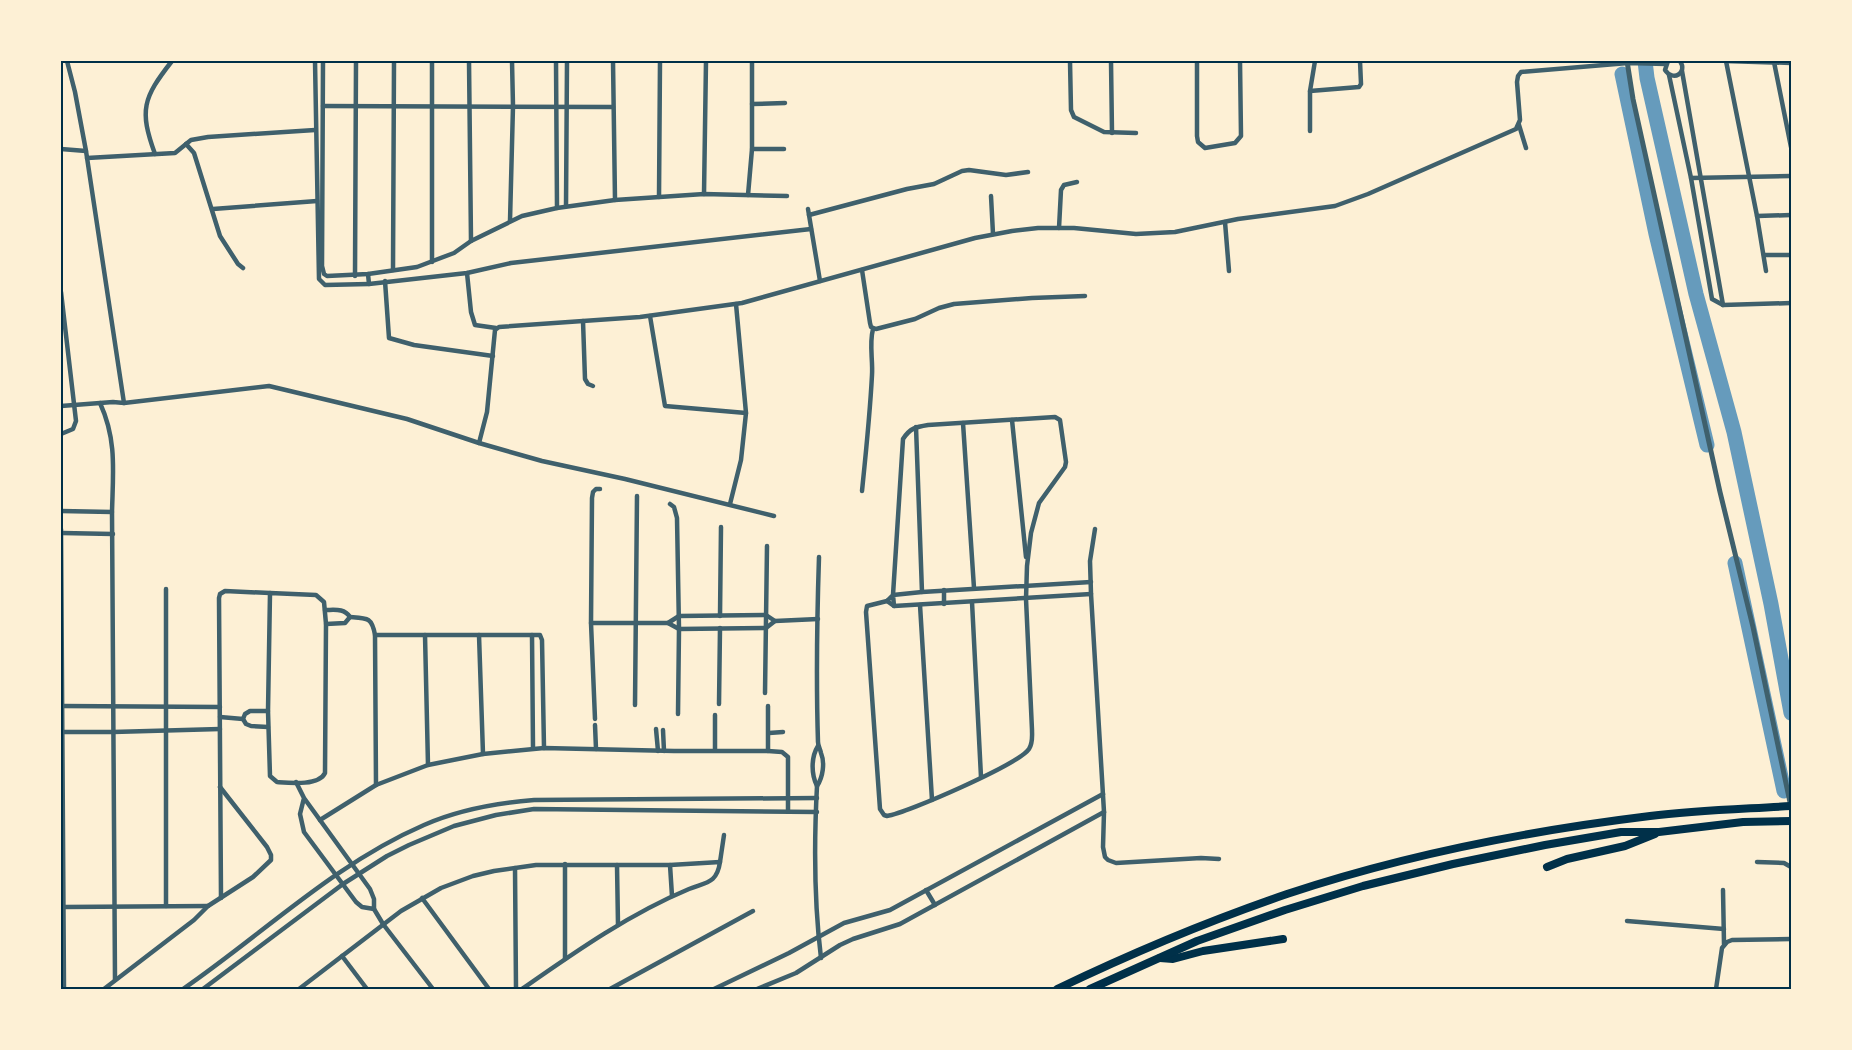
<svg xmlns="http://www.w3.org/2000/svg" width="1852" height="1050" viewBox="0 0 1852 1050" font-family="'Source Serif 4',serif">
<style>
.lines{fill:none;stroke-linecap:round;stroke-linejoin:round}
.river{stroke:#669bbc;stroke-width:15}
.minor{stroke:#3f606c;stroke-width:4.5}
.tertiary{stroke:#3f606c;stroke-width:5}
.motorway{stroke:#003049;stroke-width:8}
.neatline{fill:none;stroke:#003049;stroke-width:2}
</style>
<rect width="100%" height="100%" fill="#fdf0d5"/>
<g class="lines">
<g class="river">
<polyline points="1645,61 1647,78 1696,294 1734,432 1771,604 1791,713"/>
<polyline points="1622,74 1656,234 1707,445"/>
<polyline points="1735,563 1784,791"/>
</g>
<g class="minor">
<polyline points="67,61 75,92 86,151 124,403"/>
<polyline points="315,61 319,279 325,285 369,284"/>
<polyline points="323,61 322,266 324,274 327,276 368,274 417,267 454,253 471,241 522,216 557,208 615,200 704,194 787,196"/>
<polyline points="432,61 432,262"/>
<polyline points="469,61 471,241"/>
<polyline points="556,61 557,208"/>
<polyline points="613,61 615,200"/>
<polyline points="1070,61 1071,110 1074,117 1104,132 1136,133"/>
<polyline points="1111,61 1112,133"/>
<polyline points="1197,61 1197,136 1198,142 1205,148 1235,143 1241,136 1240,61"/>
<path d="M1668,61L1665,70C1673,82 1688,73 1680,61"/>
<polyline points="1725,61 1791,63"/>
<polyline points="1726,61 1757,216 1766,271"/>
<polyline points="1774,62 1791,147"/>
<polyline points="1682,71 1723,305"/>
<polyline points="1669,75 1691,178 1712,299 1723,305 1791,303"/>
<polyline points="1310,91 1359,87 1361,84 1360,61"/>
<polyline points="752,104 785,103"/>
<polyline points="323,106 613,107"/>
<polyline points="1519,125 1526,148"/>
<polyline points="1310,131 1310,91 1315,61"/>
<polyline points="186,144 194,153 220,236 238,264 243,268"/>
<polyline points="61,149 86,151"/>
<polyline points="752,149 784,149"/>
<path d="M155,154C139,110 143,98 172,61"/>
<polyline points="87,158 175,153 191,140 208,137 315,130"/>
<polyline points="1691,178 1791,176"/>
<polyline points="704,194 706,61"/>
<polyline points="748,195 752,149 752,61"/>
<polyline points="991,196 993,234"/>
<polyline points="659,197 660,61"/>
<polyline points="566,206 567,61"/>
<polyline points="213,209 317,201"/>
<polyline points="808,209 820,281"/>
<polyline points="809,215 907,189 934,184 962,171 969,170 1006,175 1028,172"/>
<polyline points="1757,216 1791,215"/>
<polyline points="510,221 513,106 512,61"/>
<polyline points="1225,222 1229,271"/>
<polyline points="1059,228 1061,190 1064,185 1077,182"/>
<polyline points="1764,255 1791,255"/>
<polyline points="393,270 394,61"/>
<polyline points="862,270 870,323 871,327 876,329 915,319 939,308 954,304 1032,298 1085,296"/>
<polyline points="467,273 471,312 475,325 496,328"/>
<polyline points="368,274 369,284 467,273 511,263 811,229"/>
<polyline points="355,276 356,61"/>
<polyline points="385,281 389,338 414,345 493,356"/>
<polyline points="61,292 76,421 73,429 61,434"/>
<polyline points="650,316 665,406 746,413"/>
<polyline points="583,321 585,379 588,384 593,386"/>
<path d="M100,403C117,440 113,472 112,512L115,980"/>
<polyline points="61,406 113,402 124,403 269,386 407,419 479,443 542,461 625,479 774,516"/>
<polyline points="1012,420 1026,557"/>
<polyline points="963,423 974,588"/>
<polyline points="916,427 922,592"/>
<polyline points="479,443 487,412 495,330 499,327 640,317 742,303 975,238 1012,231 1038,228 1074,228 1136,234 1175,232 1238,219 1335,206 1368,194 1516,129 1520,120 1517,82 1518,76 1521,72 1628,63 1666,64"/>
<path d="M862,491C866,452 870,414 872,375C873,360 869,344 873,329"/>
<polyline points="670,504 674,507 677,518 679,629 678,714"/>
<polyline points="730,504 741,460 746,413 736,304"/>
<polyline points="61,511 112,512"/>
<polyline points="61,529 64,989"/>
<polyline points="1095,529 1090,561 1091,594 1104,812 1103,847 1105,857 1108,860 1116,863 1201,858 1219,859"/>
<polyline points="62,533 113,534"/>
<path d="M819,557C817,618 816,680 818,742C818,746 820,748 821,753C825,763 823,777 817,786C814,842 814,901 821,958"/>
<polyline points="166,589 166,906"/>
<polyline points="944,590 944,604"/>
<path d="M270,593L316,595L324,602L326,624L325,773C319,786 290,783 277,782L270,776L268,711Z"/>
<polyline points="887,601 894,606 1091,594"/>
<polyline points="972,602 981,777"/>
<polyline points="920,605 932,800"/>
<path d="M894,606L893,595L903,439C910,428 916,427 928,425L1055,417L1060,420L1066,462L1065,467L1039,503L1031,533L1027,566L1026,599L1032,730C1032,736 1033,743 1029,749C1019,764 907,813 887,816L884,815L880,809L866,612L867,606L887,601L893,595L922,592L1091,582"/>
<path d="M325,610C335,610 344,608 350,617L345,623L326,624"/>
<polyline points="720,616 721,527"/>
<path d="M350,617C367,618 372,617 375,635L376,785"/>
<polyline points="591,623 668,623 679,629 766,628 775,621 818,619"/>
<polyline points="668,623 679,616 766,615 775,621"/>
<polyline points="375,635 540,635 542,640 544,748"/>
<polyline points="425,635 428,765"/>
<polyline points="479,635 483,754"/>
<polyline points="532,635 533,748"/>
<polyline points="765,693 767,546"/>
<polyline points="719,704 720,628"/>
<polyline points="635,705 637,496"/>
<polyline points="62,706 220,707"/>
<polyline points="268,711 250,711 245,714 243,719 246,724 251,726 268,727"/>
<polyline points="220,717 243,719"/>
<polyline points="595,719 591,623 592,498 593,492 596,489 600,489"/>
<polyline points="595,725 596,749"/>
<polyline points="656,729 658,751"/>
<polyline points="663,730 664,751"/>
<polyline points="62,732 113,732 220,729"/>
<polyline points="769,733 783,732"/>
<polyline points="715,750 715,715"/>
<polyline points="768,751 782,752 788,757 788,811"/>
<polyline points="296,782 304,798 370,889 374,899 374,909 362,907 356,902 304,832 300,814 304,798"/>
<path d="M817,786C811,774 811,757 818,746"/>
<polyline points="320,820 376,785 428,765 483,754 544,748 674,751 768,751 768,706"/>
<polyline points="720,862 724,835"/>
<polyline points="1757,862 1784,863 1791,867"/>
<polyline points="565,864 565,959"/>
<polyline points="617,865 618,925"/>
<polyline points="670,865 672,896"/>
<polyline points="515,868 516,989"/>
<polyline points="926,890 935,905"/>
<polyline points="1723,890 1724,944"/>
<polyline points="221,898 219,598 220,594 225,591 270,593"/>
<polyline points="422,898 489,989"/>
<polyline points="64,907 208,906"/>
<polyline points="374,909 383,924 433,989"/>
<polyline points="1627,921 1724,929"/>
<polyline points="342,956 367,989"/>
<polyline points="104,989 194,920 208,906 253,877 271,860 271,855 267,847 220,787"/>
<path d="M183,989C263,934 334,864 424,825C458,810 497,803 534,800L817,798"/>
<polyline points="203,989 343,884 387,856 409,845 454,826 496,815 534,809 817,812"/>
<path d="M299,989L401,911L441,888L473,876L494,871L536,865H670L720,862C717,883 707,882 689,889C629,914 575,952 522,989"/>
<polyline points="610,989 753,911"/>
<polyline points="714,989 789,953 844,923 890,910 1103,794"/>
<polyline points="757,989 796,973 840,945 853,939 900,924 1104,812"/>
<polyline points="1716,989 1722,948 1727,942 1732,940 1791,939"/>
</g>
<polyline class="tertiary" points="1627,61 1633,99 1720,492 1753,627 1791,807"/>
<g class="motorway">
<polyline points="1547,867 1567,859 1625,846 1655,834"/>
<polyline points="1160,958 1173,959 1203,951 1283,939"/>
<path d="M1057,989C1132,953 1208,921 1287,894C1404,855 1527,831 1650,816C1696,810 1744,809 1791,806"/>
<polyline points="1090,989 1197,941 1285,910 1363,886 1453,864 1545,845 1621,832 1659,832 1743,822 1791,821"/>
</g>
</g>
<rect width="1852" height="1050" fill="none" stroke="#fdf0d5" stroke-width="125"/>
<rect x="62" y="62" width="1728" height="926" class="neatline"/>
</svg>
